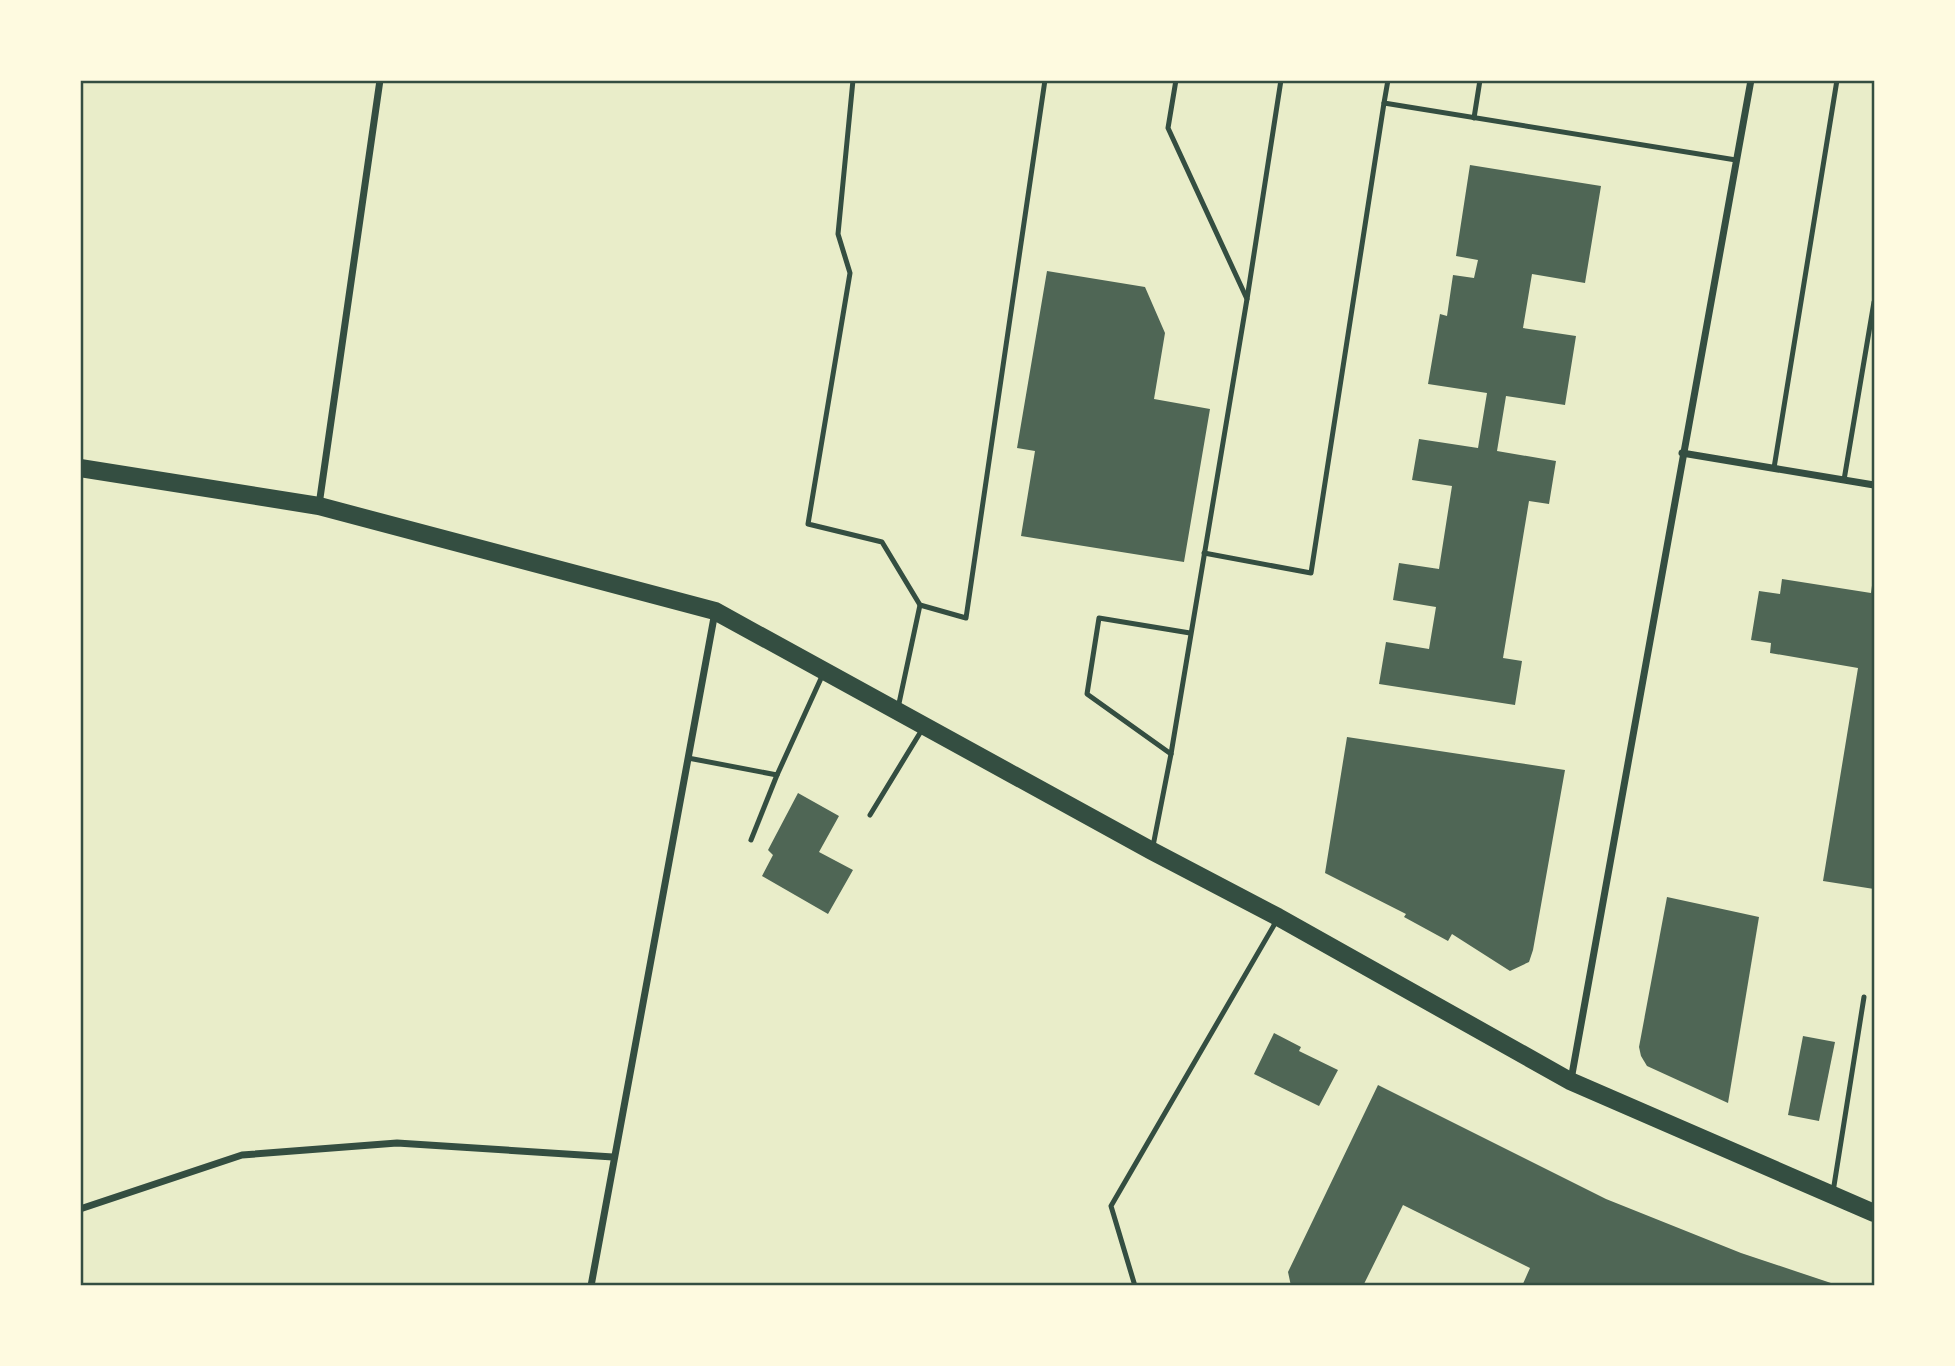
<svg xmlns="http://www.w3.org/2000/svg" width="1955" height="1366" viewBox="0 0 1955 1366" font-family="Literata,serif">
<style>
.building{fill:#4f6655}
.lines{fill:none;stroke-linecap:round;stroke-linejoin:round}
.service{stroke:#344e41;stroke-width:5}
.minor{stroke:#344e41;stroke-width:7}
.primary{stroke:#344e41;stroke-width:18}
.neatline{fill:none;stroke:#344e41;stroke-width:2.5}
</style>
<rect width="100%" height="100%" fill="#e9edc9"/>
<g class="building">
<polygon points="1470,165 1601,186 1585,283 1532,274 1523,328 1576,336 1565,405 1506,396 1497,451 1556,461 1549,504 1529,501 1503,658 1522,661 1515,705 1379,684 1386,642 1429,649 1436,607 1393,600 1399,563 1439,569 1452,486 1412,480 1419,439 1478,448 1487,393 1428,384 1440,314 1447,316 1453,275 1474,278 1478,260 1456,256"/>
<polygon points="1047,271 1145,287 1165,333 1154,399 1210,409 1184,562 1021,536 1035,451 1017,448"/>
<polygon points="1873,578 1874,578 1874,889 1823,881 1858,668 1770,653 1771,643 1751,640 1759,591 1780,594 1782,579 1871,593"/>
<polygon points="1347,737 1565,770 1533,950 1529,962 1510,971 1452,934 1448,941 1404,917 1406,914 1325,873"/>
<polygon points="798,793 839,816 819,852 853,870 828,914 762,876 773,855 768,850"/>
<polygon points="1667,897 1759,917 1728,1103 1647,1066 1641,1056 1639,1047"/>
<polygon points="1274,1033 1301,1047 1299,1051 1338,1070 1319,1106 1254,1074"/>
<polygon points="1803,1036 1835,1042 1819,1121 1788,1115"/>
<polygon points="1378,1085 1606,1199 1741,1253 1831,1283 1830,1286 1522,1286 1530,1268 1403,1205 1363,1286 1291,1286 1288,1272"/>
</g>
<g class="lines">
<g class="service">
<polyline points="853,80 838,234 850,273 808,524 882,542 920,605 966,618 1045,80"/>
<polyline points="1388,80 1384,103 1736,160"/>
<polyline points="1474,118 1480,80"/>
<polyline points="1247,299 1281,80"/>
<polyline points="1774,468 1837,80"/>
<polyline points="1844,480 1874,302"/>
<polyline points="1204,553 1311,573 1384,103"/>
<polyline points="898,708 920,605"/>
<polyline points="1171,754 1087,694 1099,618 1190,633"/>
<polyline points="688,758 777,775 823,674"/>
<polyline points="870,815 923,728"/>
<polyline points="751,840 777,775"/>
<polyline points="1153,846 1171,754 1247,299 1168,128 1176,80"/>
<polyline points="1833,1192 1864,997"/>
<polyline points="1135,1286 1111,1206 1277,920"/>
</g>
<g class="minor">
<polyline points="1682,453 1874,485"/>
<polyline points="319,505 380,80"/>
<polyline points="1571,1080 1751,80"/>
<polyline points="80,1209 242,1155 397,1143 613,1157"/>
<polyline points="591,1286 715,612"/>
</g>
<polyline class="primary" points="80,468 319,506 715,611 1152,851 1278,917 1570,1081 1874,1213"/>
</g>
<rect width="1955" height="1366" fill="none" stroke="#fefae0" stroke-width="164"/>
<rect x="82" y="82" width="1791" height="1202" class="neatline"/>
</svg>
